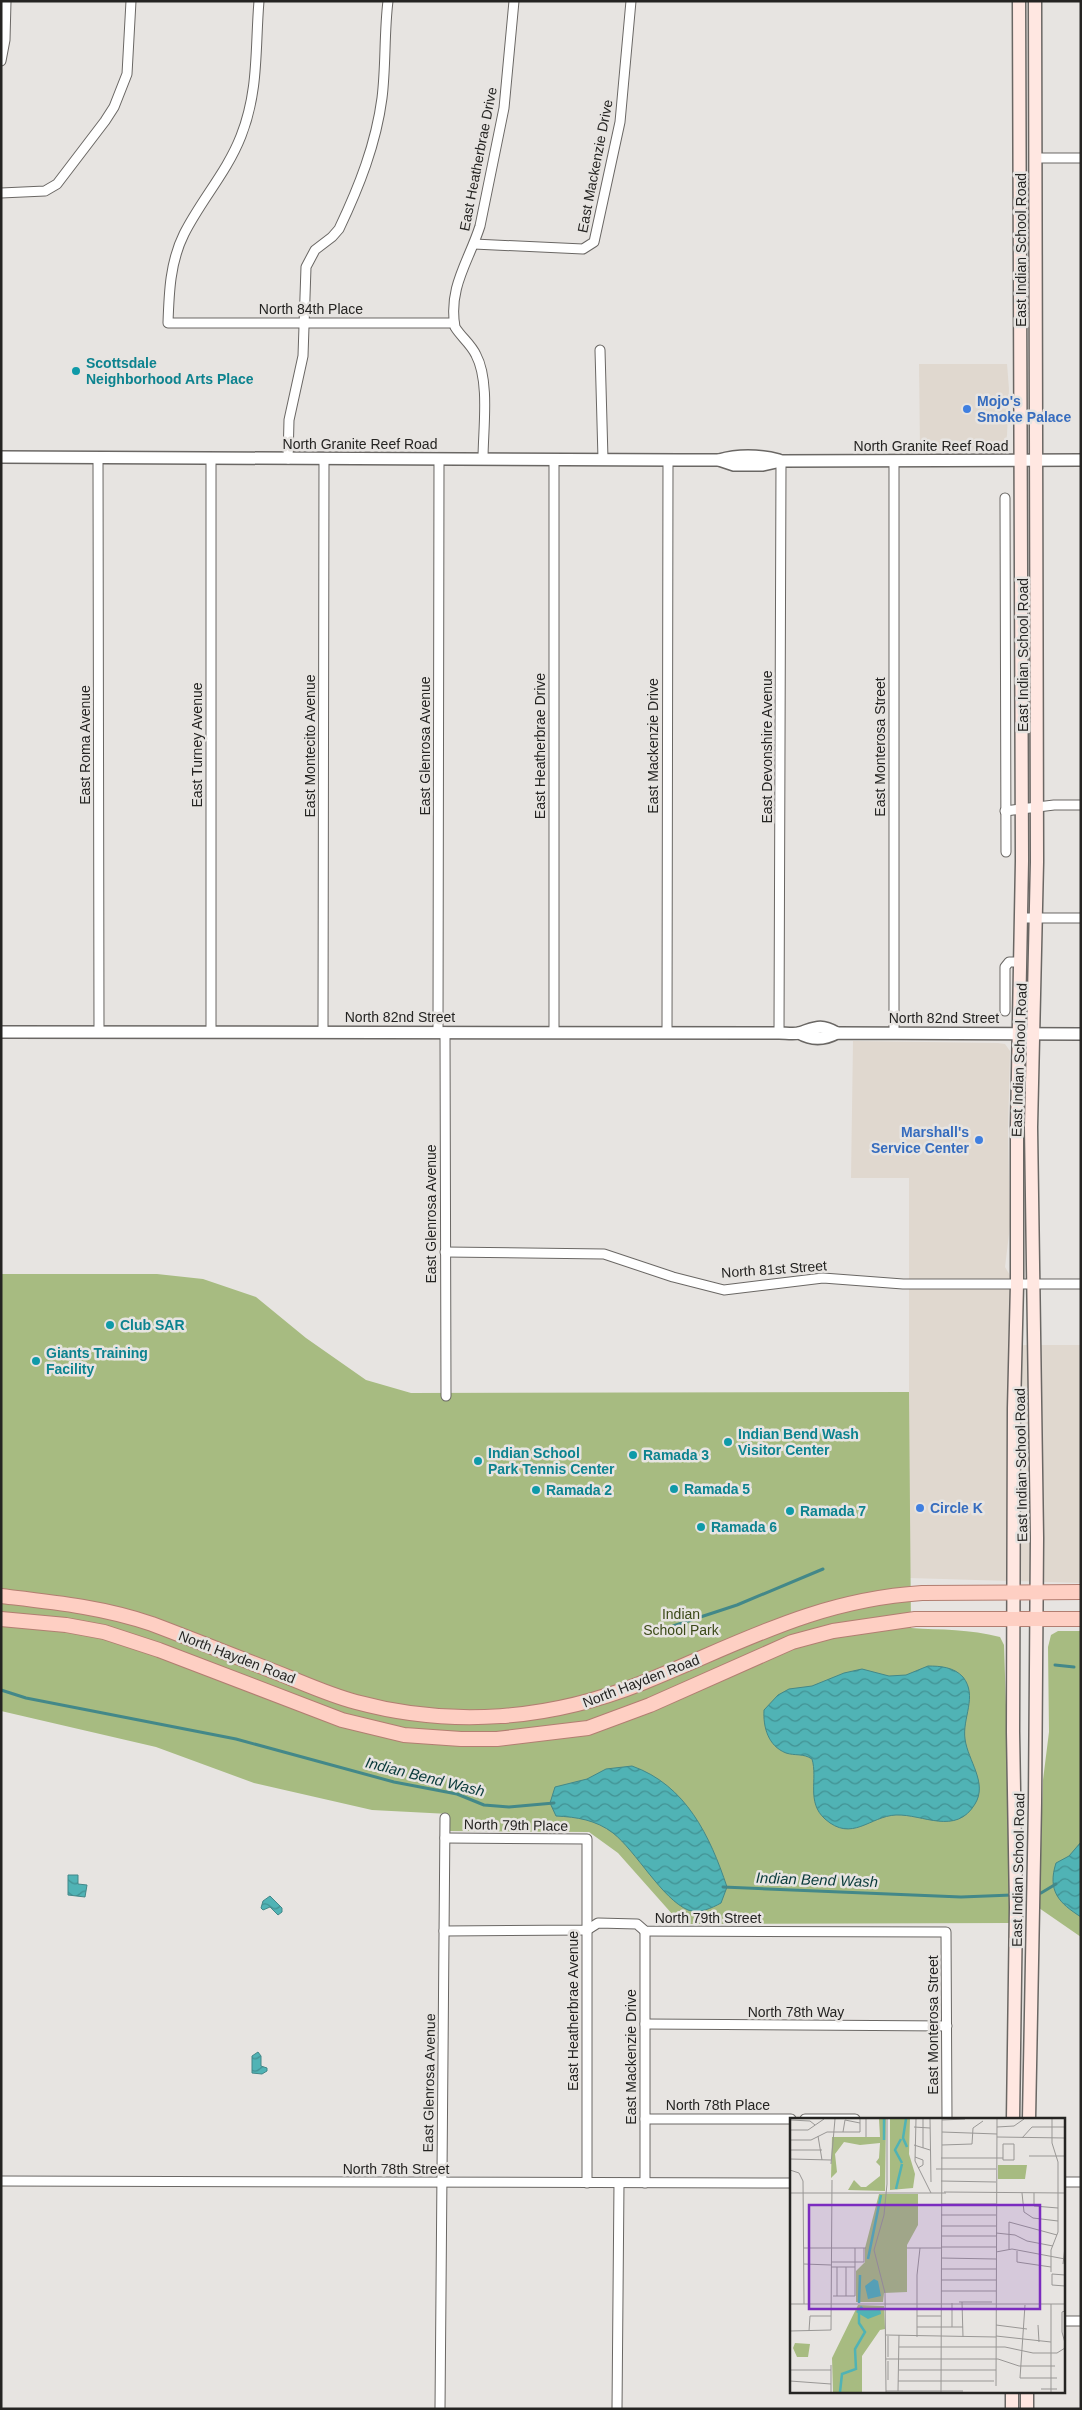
<svg xmlns="http://www.w3.org/2000/svg" width="1082" height="2410" viewBox="0 0 1082 2410" font-family="Arial,sans-serif">
<style>
.built{fill:#e0d8cf}
.green{fill:#a7bb81}
.water{fill:url(#water-waves);stroke:#438889}
.lines{fill:none;stroke-linecap:round;stroke-linejoin:round}
.stream{stroke:#438889;stroke-width:3}
.minor-casing{stroke:#6a6764;stroke-width:11}
.tertiary-casing{stroke:#6a6764;stroke-width:14}
.secondary-casing{stroke:#6a6764;stroke-width:15}
.primary-casing{stroke:#b27e71;stroke-width:16}
.minor{stroke:#fff;stroke-width:9}
.tertiary{stroke:#fff;stroke-width:11}
.secondary{stroke:#ffe7e1;stroke-width:12}
.primary{stroke:#fecfc3;stroke-width:14}
.culture-dot{fill:#0f9aa8;stroke:#e7e4e1;stroke-width:2}
.shop-dot{fill:#3f7fe0;stroke:#e7e4e1;stroke-width:2}
.labels{text-anchor:middle;stroke-width:5;stroke-linejoin:round;paint-order:stroke}
.street-label{font-size:14px;fill:#252422;stroke:#e7e4e1}
.culture-label{font-size:14px;font-weight:bold;fill:#0d838f;stroke:#e7e4e1;text-anchor:start}
.shop-label{font-size:14px;font-weight:bold;fill:#366cbe;stroke:#e7e4e1;text-anchor:start}
.park-label{font-size:14px;fill:#3b4918;stroke:#e7e4e1}
.water-label{font-size:15px;font-style:italic;fill:#093a3a;stroke:#e7e4e1}
.inset-river{fill:none;stroke:#50b3b5;stroke-width:2.5}
.inset-road{fill:none;stroke:#999795;stroke-width:1}
.view{fill:#7b2cbf;fill-opacity:0.15;stroke:#7b2cbf;stroke-width:2.5}
.inset-edge{fill:none;stroke:#252422;stroke-width:2.5}
</style>
<defs>
<pattern id="water-waves" width="16" height="10" patternUnits="userSpaceOnUse" patternTransform="scale(1.25)"><rect width="16" height="10" fill="#50b3b5"/><path d="M0 5q4-4 8 0t8 0" fill="none" stroke="#429193"/></pattern>
</defs>
<rect width="100%" height="100%" fill="#e7e4e1"/>
<g class="built">
<polygon points="919,364 1007,364 1009,389 1007,435 1005,446 998,450 920,449"/>
<polygon points="853,1041 998,1043 1005,1044 1010,1051 1008,1131 1010,1226 1005,1267 1011,1277 1011,1345 1081,1345 1081,1583 909,1578 909,1178 851,1178"/>
</g>
<g class="green">
<path d="M1,1274H157L203,1279L256,1297L306,1338L366,1380L411,1393L909,1392L911,1628C941,1630 970,1629 1000,1637L1004,1645L1009,1797V1923L681,1924L618,1853L589,1832L450,1831L449,1814L372,1810L254,1783L156,1747L1,1711Z"/>
<polygon points="1058,1631 1081,1631 1081,1937 1039,1908 1043,1780 1049,1732 1048,1647 1051,1635"/>
</g>
<g class="water">
<path d="M928,1666C940,1666 954,1667 963,1677C978,1696 962,1718 965,1739C968,1761 988,1783 975,1804C956,1836 923,1814 896,1815C870,1816 852,1843 825,1819C806,1802 818,1779 812,1759C803,1753 795,1756 786,1753C768,1746 763,1727 764,1710L778,1695L789,1689L812,1686L844,1673L862,1669L889,1676L906,1675Z"/>
<path d="M632,1766C686,1785 710,1836 727,1887L721,1903C712,1908 699,1914 688,1910C662,1899 636,1851 613,1833C596,1820 577,1817 556,1816L550,1803L555,1787L587,1779L606,1769Z"/>
<path d="M1081,1842V1917C1059,1903 1047,1891 1056,1863L1069,1856Z"/>
<polygon points="68,1875 78,1875 78,1884 87,1885 85,1897 68,1895"/>
<polygon points="270,1896 282,1908 282,1912 278,1915 270,1907 263,1910 261,1908 263,1901"/>
<polygon points="258,2052 261,2056 261,2066 267,2068 267,2071 262,2074 252,2073 252,2056"/>
</g>
<g class="lines">
<g class="stream">
<polyline points="673,1626 737,1605 823,1569"/>
<polyline points="1055,1665 1074,1667"/>
<polyline points="1,1690 26,1698 236,1739 394,1782 457,1794 484,1805 509,1807 554,1803"/>
<polyline points="723,1887 961,1897 1012,1895"/>
<polyline points="1036,1894 1041,1893 1056,1884"/>
</g>
<g class="minor-casing">
<g id="minor">
<path d="M259,1C255,49 259,90 241,136C227,172 201,200 184,234C170,262 169,293 168,323H454"/>
<polyline points="1,61 5,40 6,1"/>
<polyline points="1035,158 1081,158"/>
<polyline points="1,193 45,191 57,184 105,121 114,107 127,74 131,1"/>
<polyline points="474,244 583,249 594,242 620,122 631,1"/>
<polyline points="600,350 603,459"/>
<polyline points="98,458 99,1031"/>
<path d="M288,459L289,420L303,356L306,267L315,250L332,237L339,229C359,187 376,144 382,98C386,66 384,33 388,1"/>
<path d="M483,459C483,430 490,381 476,355C471,344 461,337 455,327C448,287 469,261 480,226L504,108L514,1"/>
<polyline points="1005,498 1006,852"/>
<polyline points="1005,811 1054,805 1081,805"/>
<polyline points="1022,918 1081,918"/>
<polyline points="1005,1011 1005,967 1009,962 1021,962"/>
<polyline points="211,1032 211,459"/>
<polyline points="323,1032 324,459"/>
<polyline points="438,1032 439,459"/>
<polyline points="445,1032 446,1396"/>
<polyline points="554,1033 554,459"/>
<polyline points="667,1033 668,460"/>
<polyline points="779,1033 781,461"/>
<polyline points="894,1033 894,461"/>
<polyline points="445,1252 604,1254 673,1277 724,1290 823,1278 903,1284 1081,1284"/>
<polyline points="445,1838 587,1839 587,2183"/>
<polyline points="444,1931 587,1930 598,1923 637,1924 645,1931 946,1932 947,2119"/>
<polyline points="645,2024 947,2026"/>
<polyline points="645,2119 791,2119"/>
<polyline points="805,2119 855,2119"/>
<polyline points="1,2181 791,2183"/>
<polyline points="1063,2182 1081,2182"/>
<polyline points="645,2183 645,1931"/>
<polyline points="1063,2321 1081,2321"/>
<polyline points="440,2409 445,1818"/>
<polyline points="617,2409 619,2183"/>
</g>
</g>
<g class="tertiary-casing">
<g id="tertiary">
<polyline points="1,457 679,460 719,460 734,465 763,465 781,461 1081,460"/>
<path d="M719,460C740,454 759,455 779,460"/>
<path d="M1,1032L779,1033C785,1033 794,1034 799,1033C815,1028 820,1023 837,1033"/>
<path d="M799,1033C811,1040 824,1040 837,1033L1081,1034"/>
</g>
</g>
<g class="secondary-casing">
<g id="secondary">
<polyline points="1013,2119 1016,1907 1013,1732 1014,1408 1017,1284 1017,1127 1022,861 1019,1"/>
<polyline points="1029,2119 1035,1803 1037,1538 1031,1127 1037,862 1035,1"/>
<polyline points="1012,2409 1012,2391"/>
<polyline points="1027,2409 1027,2391"/>
</g>
</g>
<g class="primary-casing">
<g id="primary">
<path d="M1,1596C52,1602 103,1607 152,1624C197,1641 242,1659 288,1677C310,1686 333,1696 356,1702C452,1728 550,1720 642,1683C739,1644 814,1600 922,1593L1081,1592"/>
<polyline points="1,1619 66,1625 104,1632 159,1650 342,1720 404,1735 461,1739 497,1739 588,1728 650,1705 792,1642 833,1631 915,1619 1081,1619"/>
</g>
</g>
<use href="#minor" class="minor"/>
<use href="#tertiary" class="tertiary"/>
<use href="#secondary" class="secondary"/>
<use href="#primary" class="primary"/>
</g>
<g class="culture-dot">
<circle cx="76" cy="371" r="5"/>
<circle cx="110" cy="1325" r="5"/>
<circle cx="36" cy="1361" r="5"/>
<circle cx="728" cy="1442" r="5"/>
<circle cx="633" cy="1455" r="5"/>
<circle cx="478" cy="1461" r="5"/>
<circle cx="674" cy="1489" r="5"/>
<circle cx="536" cy="1490" r="5"/>
<circle cx="790" cy="1511" r="5"/>
<circle cx="701" cy="1527" r="5"/>
</g>
<g class="shop-dot">
<circle cx="967" cy="409" r="5"/>
<circle cx="979" cy="1140" r="5"/>
<circle cx="920" cy="1508" r="5"/>
</g>
<g class="labels">
<g class="street-label">
<text transform="translate(478 159) rotate(-79)" y="5">East Heatherbrae Drive</text>
<text transform="translate(595 166) rotate(-79)" y="5">East Mackenzie Drive</text>
<text transform="translate(1021 250) rotate(-90)" y="5">East Indian School Road</text>
<text x="311" y="314">North 84th Place</text>
<text x="360" y="449">North Granite Reef Road</text>
<text x="931" y="451">North Granite Reef Road</text>
<text transform="translate(1023 655) rotate(-90)" y="5">East Indian School Road</text>
<text transform="translate(85 745) rotate(-90)" y="5">East Roma Avenue</text>
<text transform="translate(197 745) rotate(-90)" y="5">East Turney Avenue</text>
<text transform="translate(310 746) rotate(-90)" y="5">East Montecito Avenue</text>
<text transform="translate(425 746) rotate(-90)" y="5">East Glenrosa Avenue</text>
<text transform="translate(540 746) rotate(-90)" y="5">East Heatherbrae Drive</text>
<text transform="translate(653 746) rotate(-90)" y="5">East Mackenzie Drive</text>
<text transform="translate(767 747) rotate(-90)" y="5">East Devonshire Avenue</text>
<text transform="translate(880 747) rotate(-90)" y="5">East Monterosa Street</text>
<text x="400" y="1022">North 82nd Street</text>
<text x="944" y="1023">North 82nd Street</text>
<text transform="translate(1019 1060) rotate(-88)" y="5">East Indian School Road</text>
<text transform="translate(431 1214) rotate(-90)" y="5">East Glenrosa Avenue</text>
<text transform="translate(774 1269) rotate(-4)" y="5">North 81st Street</text>
<text transform="translate(1021 1465) rotate(-91)" y="5">East Indian School Road</text>
<text transform="translate(237 1657) rotate(21)" y="5">North Hayden Road</text>
<text transform="translate(641 1681) rotate(-21)" y="5">North Hayden Road</text>
<text transform="translate(516 1825) rotate(1)" y="5">North 79th Place</text>
<text transform="translate(1018 1870) rotate(-89)" y="5">East Indian School Road</text>
<text x="708" y="1923">North 79th Street</text>
<text transform="translate(573 2011) rotate(-90)" y="5">East Heatherbrae Avenue</text>
<text x="796" y="2017">North 78th Way</text>
<text transform="translate(933 2025) rotate(-90)" y="5">East Monterosa Street</text>
<text transform="translate(631 2057) rotate(-90)" y="5">East Mackenzie Drive</text>
<text transform="translate(429 2083) rotate(-89)" y="5">East Glenrosa Avenue</text>
<text x="718" y="2110">North 78th Place</text>
<text x="396" y="2174">North 78th Street</text>
</g>
<g class="culture-label">
<text x="86" y="368">Scottsdale<tspan x="86" dy="16">Neighborhood Arts Place</tspan></text>
<text x="120" y="1330">Club SAR</text>
<text x="46" y="1358">Giants Training<tspan x="46" dy="16">Facility</tspan></text>
<text x="738" y="1439">Indian Bend Wash<tspan x="738" dy="16">Visitor Center</tspan></text>
<text x="488" y="1458">Indian School<tspan x="488" dy="16">Park Tennis Center</tspan></text>
<text x="643" y="1460">Ramada 3</text>
<text x="684" y="1494">Ramada 5</text>
<text x="546" y="1495">Ramada 2</text>
<text x="800" y="1516">Ramada 7</text>
<text x="711" y="1532">Ramada 6</text>
</g>
<g class="shop-label">
<text x="977" y="406">Mojo's<tspan x="977" dy="16">Smoke Palace</tspan></text>
<text x="969" y="1137" text-anchor="end">Marshall's<tspan x="969" dy="16">Service Center</tspan></text>
<text x="930" y="1513">Circle K</text>
</g>
<g class="park-label">
<text x="681" y="1619">Indian<tspan x="681" dy="16">School Park</tspan></text>
</g>
<g class="water-label">
<text transform="translate(425 1777) rotate(14)" y="5">Indian Bend Wash</text>
<text transform="translate(817 1880) rotate(2)" y="5">Indian Bend Wash</text>
</g>
</g>
<g transform="translate(790 2118)">
<rect width="275" height="275" fill="#e7e4e1"/>
<path d="M89,1H96L95,73L58,72L64,62L71,69H76L90,58V48L86,44L89,40L90,25L70,27L54,24L45,36L47,54L41,60L42,19H90ZM100,1H120L119,36L125,56L123,70L100,72ZM208,47H237L235,61H208ZM89,76H128V107L117,127V174L94,175L93,184H66V153L75,144V130ZM68,187L94,188L95,211L90,212L72,238V274H43L42,240ZM5,225L20,226L18,239H7L3,230Z" fill="#a7bb81"/>
<path d="M84,161L88,163L91,178L78,181L75,168ZM71,188L76,192L90,190L91,196L78,201L66,194Z" fill="#50b3b5"/>
<path class="inset-river" d="M116,1L113,20L117,29M111,21L105,32L112,45M94,22V1M106,71L112,46M78,141L91,77M69,185L70,157M50,274L52,256L66,251L65,231L75,214L69,205V194"/>
<path class="inset-road" d="M126,1L125,43L141,75M133,1V30M140,1L141,64M0,2L20,3L25,7M152,2L175,1M124,9L140,10M207,9L224,8L234,1M0,12H18L34,1M53,14L55,2L70,5M152,14L207,16M28,18L32,42M76,19V1M207,19L275,20M232,20L242,9H275M0,22H21L37,14H70V1M213,26H224V42H213ZM124,27L140,32M152,27L182,26L183,10L193,3M0,32H32M239,38H275M125,39L133,42V47L128,50M151,40H213M0,41L41,42M41,46L45,1M146,51H206M0,52L9,55L13,63L14,186M151,63L206,64M154,74L275,75M0,75H156M232,75L234,94L243,100L268,103M244,75V88L268,90M151,86H206M151,97H206M151,108H206M206,115L225,117L237,123L263,128M151,118H206M151,129H206M14,130H76M117,130H151M219,131V104L267,117M227,133V144L261,149M206,134L222,131L275,141M151,140L206,141M41,144H74V130M14,146L41,147M273,146L275,129M41,149H65M151,151H206M261,154V132L268,114V44L262,25V1M275,157L262,156V167L275,168M151,162H206M151,173H206M43,178H65V130M47,178V149M56,178V149M169,184H202M172,184L173,219M0,186H275M235,187L230,260H267M275,193L272,194V214L275,225M127,198H151M206,207L237,211M248,207L249,224M127,209H173M162,209V185M0,213L41,212L42,62M19,213L20,198H41M96,217L206,219M206,218L261,224M127,219V157L130,130M109,229H215L243,235H267L275,230M261,235V186M98,239V218M96,241H208L229,248H265M0,252H41M109,252H206M98,262V243M0,263L41,266M108,263H204M206,268L207,1M251,271H267M96,273H173M108,273L109,217M41,274V247M96,274L95,175L84,132L94,97L97,66V1M151,274L152,1M261,274V235"/>
<path class="view" d="M19,87H250V191H19Z"/>
<rect width="275" height="275" class="inset-edge"/>
</g>
<rect width="1082" height="2410" fill="none" stroke="#252422" stroke-width="5"/>
</svg>
